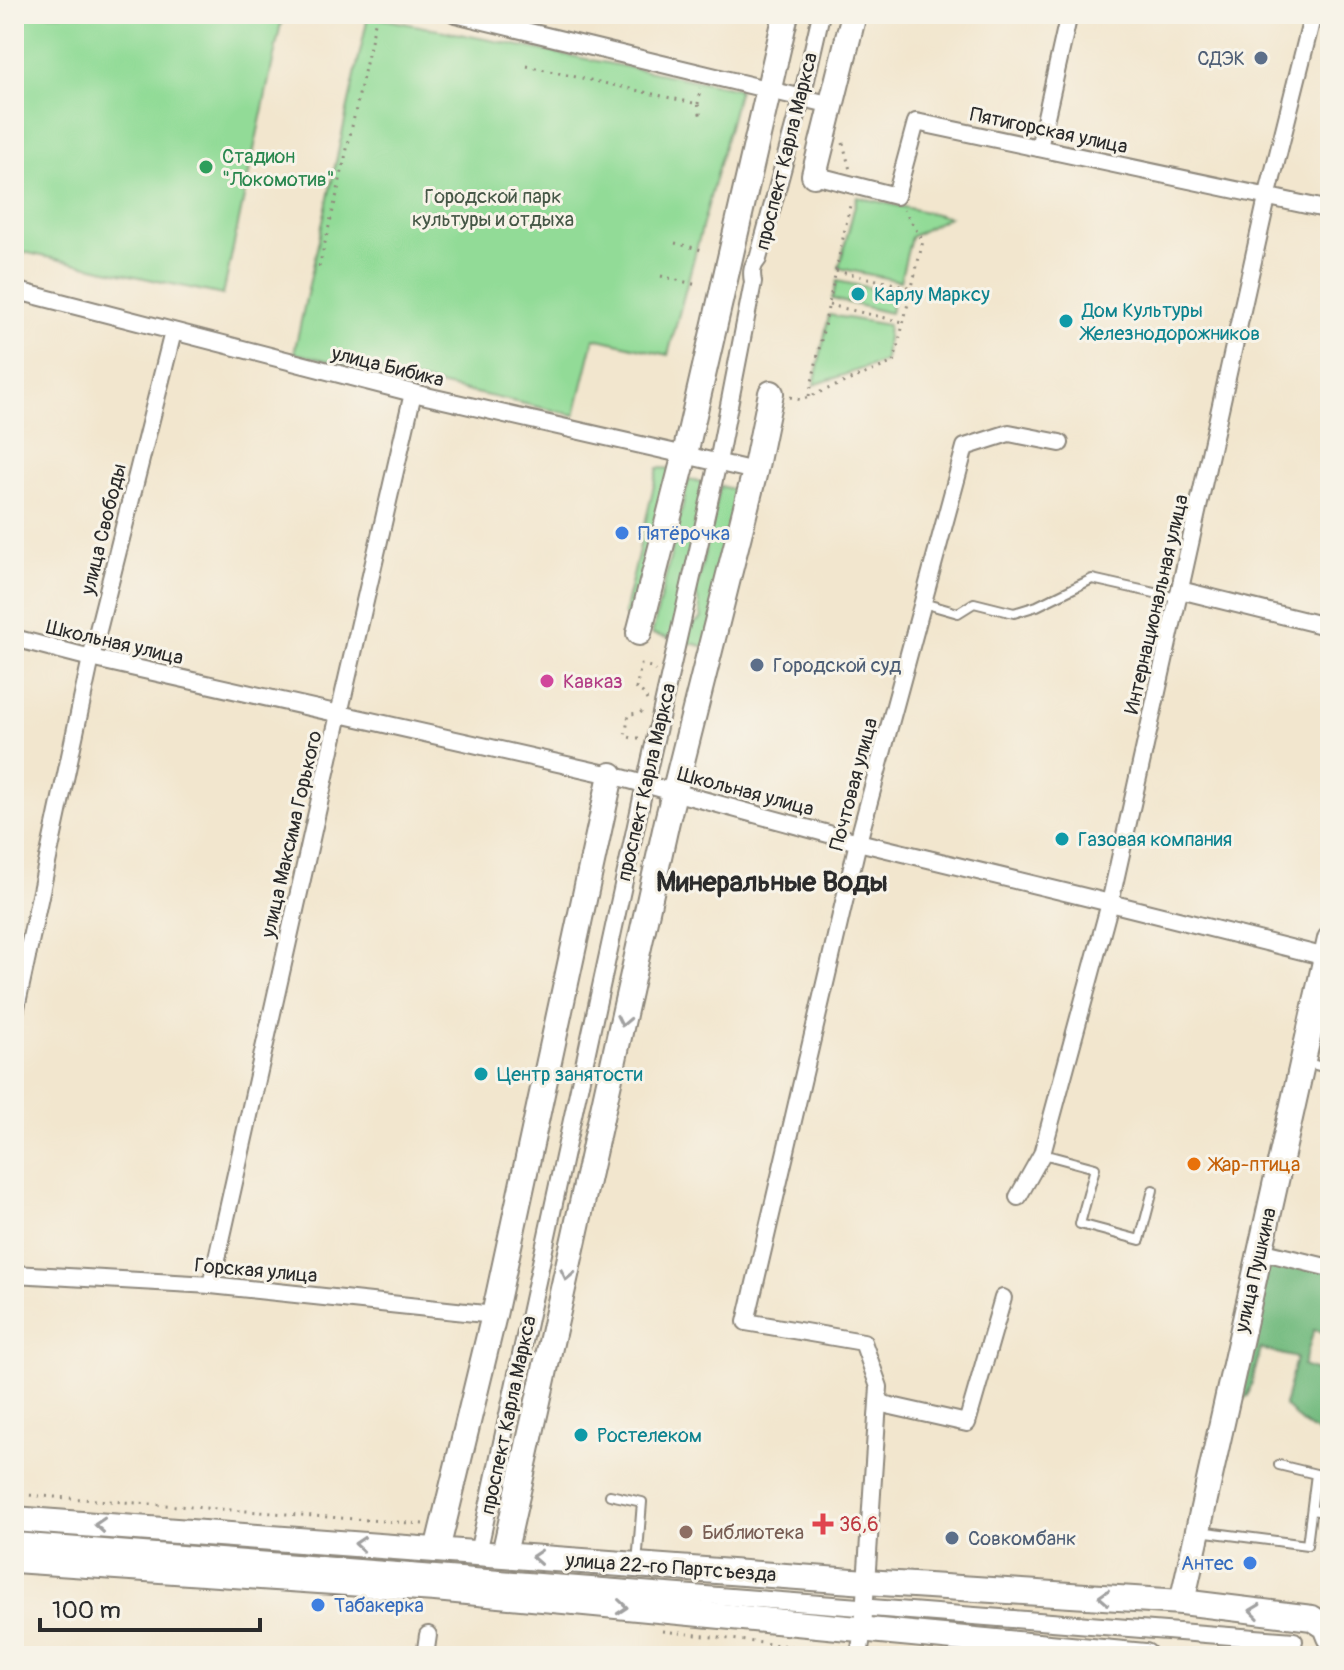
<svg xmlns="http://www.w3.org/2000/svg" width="1344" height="1670" viewBox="0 0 1344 1670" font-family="Pangolin,sans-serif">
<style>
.green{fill:#92db97;stroke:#5e8361;stroke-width:2}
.forest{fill:#75bb80;stroke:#507356;stroke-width:2}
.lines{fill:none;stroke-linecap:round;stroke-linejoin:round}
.lane-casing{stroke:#8e887c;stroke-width:12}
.street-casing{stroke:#8e887c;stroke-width:20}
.secondary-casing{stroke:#8e887c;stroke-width:28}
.path{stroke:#8e887c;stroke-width:3;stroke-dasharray:2 6;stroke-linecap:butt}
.lane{stroke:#fff;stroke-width:8}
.street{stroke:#fff;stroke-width:16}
.secondary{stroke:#fff;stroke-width:24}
.oneway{stroke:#a0a0a0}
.service-dot{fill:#5c6f8a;stroke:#f7f3e8;stroke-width:3}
.leisure-dot{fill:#2e9e5b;stroke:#f7f3e8;stroke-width:3}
.culture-dot{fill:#0f9aa8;stroke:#f7f3e8;stroke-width:3}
.shop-dot{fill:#3f7fe0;stroke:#f7f3e8;stroke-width:3}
.hotel-dot{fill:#d1479c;stroke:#f7f3e8;stroke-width:3}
.food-dot{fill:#e8710a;stroke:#f7f3e8;stroke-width:3}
.health-dot{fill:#e0444e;stroke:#f7f3e8;stroke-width:3}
.education-dot{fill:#8d6e63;stroke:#f7f3e8;stroke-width:3}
.labels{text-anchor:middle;stroke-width:6;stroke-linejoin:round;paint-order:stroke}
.service-label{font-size:20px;fill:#4e5e75;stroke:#f7f3e8;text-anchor:start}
.street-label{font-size:20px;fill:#2b2b2b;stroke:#f7f3e8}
.leisure-label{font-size:20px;fill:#27864d;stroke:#f7f3e8;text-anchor:start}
.park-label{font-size:20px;fill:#455746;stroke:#f7f3e8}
.culture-label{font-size:20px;fill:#0d838f;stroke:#f7f3e8;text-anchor:start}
.shop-label{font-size:20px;fill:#366cbe;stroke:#f7f3e8;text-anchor:start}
.hotel-label{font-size:20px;fill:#b23c85;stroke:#f7f3e8;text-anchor:start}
.food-label{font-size:20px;fill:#c56008;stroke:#f7f3e8;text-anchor:start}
.health-label{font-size:20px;fill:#be3a42;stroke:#f7f3e8;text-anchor:start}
.education-label{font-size:20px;fill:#785e54;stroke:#f7f3e8;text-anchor:start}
.district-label{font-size:28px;font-weight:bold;fill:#2b2b2b;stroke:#f7f3e8}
</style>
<rect width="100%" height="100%" fill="#f7f3e8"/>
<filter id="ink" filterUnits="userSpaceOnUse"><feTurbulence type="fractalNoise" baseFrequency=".0125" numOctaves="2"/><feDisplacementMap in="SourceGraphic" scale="16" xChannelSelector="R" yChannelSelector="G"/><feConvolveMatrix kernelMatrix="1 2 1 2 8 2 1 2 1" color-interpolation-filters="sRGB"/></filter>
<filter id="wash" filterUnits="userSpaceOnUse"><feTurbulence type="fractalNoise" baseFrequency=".006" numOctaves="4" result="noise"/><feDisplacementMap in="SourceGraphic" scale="32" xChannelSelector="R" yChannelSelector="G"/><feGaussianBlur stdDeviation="1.8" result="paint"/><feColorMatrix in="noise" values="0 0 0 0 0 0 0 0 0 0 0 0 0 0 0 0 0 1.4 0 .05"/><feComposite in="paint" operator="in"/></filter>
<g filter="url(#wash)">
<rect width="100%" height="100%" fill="#f2e6ce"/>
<g class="green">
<polygon points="14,14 283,14 223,295 14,250"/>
<polygon points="368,16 739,89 668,355 594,338 575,415 294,353"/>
<polygon points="857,197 949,217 911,237 900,281 839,268"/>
<polygon points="837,281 895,293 890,313 832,299"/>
<polygon points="829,315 888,325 885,361 814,385"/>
<polygon points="658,468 676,469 631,622 624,614"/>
<polygon points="689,479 708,484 673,639 652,634"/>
<polygon points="720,486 743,492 707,647 686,642 689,628 702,618 696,592"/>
<polygon points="14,1527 409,1555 409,1565 14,1537"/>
</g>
<path class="forest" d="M1262,1253L1330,1271V1334L1314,1330L1303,1366L1323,1373L1330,1378L1329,1437C1317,1433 1308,1429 1299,1420C1293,1415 1291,1410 1284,1406L1296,1358L1261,1349L1248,1396L1245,1398L1231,1399Z"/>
</g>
<g filter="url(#ink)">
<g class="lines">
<g class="lane-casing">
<g id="lane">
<polyline points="923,603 958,613 974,603 1014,613 1037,606 1092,579 1177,598"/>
<polyline points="1304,1062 1330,1069"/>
<polyline points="1043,1154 1095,1168 1080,1224 1140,1240 1153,1190"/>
<polyline points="610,1495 642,1502 637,1564"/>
<polyline points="1312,1510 1330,1513"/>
<polyline points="1199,1531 1307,1545 1316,1474 1279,1465"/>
</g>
</g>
<g class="street-casing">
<g id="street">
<polyline points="455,14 832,105"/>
<polyline points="1039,148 1069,14"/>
<polyline points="814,175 896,196 916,122 1330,210"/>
<polyline points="14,290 413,393 755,471"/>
<polyline points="1180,590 1330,627"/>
<polyline points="14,638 91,658 611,775 858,842 1110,903 1326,957"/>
<polyline points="14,1017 91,658 173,332"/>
<polyline points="1018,1197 1042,1154 1110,903 1267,198 1313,14"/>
<polyline points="1260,1251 1330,1268"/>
<polyline points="14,1274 211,1285 494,1315"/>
<polyline points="211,1285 339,714 413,393"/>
<polyline points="878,1403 967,1423 1003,1298"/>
<polyline points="14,1541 1294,1641"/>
<path d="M478,1553L645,784L718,462L753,282C751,272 752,266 758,259L802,97L821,14"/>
<polyline points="425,1656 428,1635"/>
<polyline points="859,1656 863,1629 879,1387 863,1342 746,1322 858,842 965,447 1009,433 1060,443"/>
</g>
</g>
<g class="secondary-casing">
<g id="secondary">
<polyline points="814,175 854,14"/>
<polyline points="639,633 685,454 786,14"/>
<polyline points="14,1519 866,1582 1182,1602 1312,1618 1326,1627 1330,1637"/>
<polyline points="437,1550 494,1315 611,775"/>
<polyline points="504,1554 667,821 755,471 771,393"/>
<polyline points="14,1560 435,1589 1145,1656"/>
<polyline points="1182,1602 1330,939"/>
</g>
</g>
<g class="path">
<polyline points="527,66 698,104 701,118"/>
<polyline points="698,104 700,88"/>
<polyline points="843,143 850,170"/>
<polyline points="675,243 706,251"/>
<polyline points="319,267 337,194 377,14"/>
<polyline points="836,271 913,288"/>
<polyline points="661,276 697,285"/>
<polyline points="829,305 903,322"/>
<polyline points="809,396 851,201"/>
<polyline points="790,397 801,400 894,362 923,241 904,210"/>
<polyline points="647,700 643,693 636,689 641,665 651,667 655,671"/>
<polyline points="639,738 632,738 625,736 629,714 640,713 646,708"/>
<polyline points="14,1494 423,1524"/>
<polyline points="663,1631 846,1653"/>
<polyline points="873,1653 921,1656"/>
</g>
<use href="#lane" class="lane"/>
<use href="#street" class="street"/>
<use href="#secondary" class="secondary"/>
</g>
<defs><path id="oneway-chevron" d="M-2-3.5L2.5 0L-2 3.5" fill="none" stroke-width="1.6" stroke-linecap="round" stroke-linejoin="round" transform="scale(2)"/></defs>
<g class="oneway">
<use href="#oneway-chevron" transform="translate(623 1021) rotate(102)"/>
<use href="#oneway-chevron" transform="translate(567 1275) rotate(102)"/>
<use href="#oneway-chevron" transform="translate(100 1525) rotate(-176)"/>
<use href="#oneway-chevron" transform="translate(360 1544) rotate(-176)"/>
<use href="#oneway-chevron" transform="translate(537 1557) rotate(-176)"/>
<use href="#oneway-chevron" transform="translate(1104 1597) rotate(-177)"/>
<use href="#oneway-chevron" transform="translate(622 1607) rotate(5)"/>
<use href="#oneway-chevron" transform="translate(1255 1611) rotate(-173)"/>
</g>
</g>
<g class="service-dot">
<circle cx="1261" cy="58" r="8"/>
<circle cx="757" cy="665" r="8"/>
<circle cx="952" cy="1538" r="8"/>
</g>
<circle class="leisure-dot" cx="206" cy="167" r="8"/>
<g class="culture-dot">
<circle cx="858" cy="294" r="8"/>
<circle cx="1066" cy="321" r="8"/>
<circle cx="1062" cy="839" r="8"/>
<circle cx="481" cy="1074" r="8"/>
<circle cx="581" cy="1435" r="8"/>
</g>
<g class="shop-dot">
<circle cx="622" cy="533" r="8"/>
<circle cx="1250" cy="1563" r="8"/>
<circle cx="318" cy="1605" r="8"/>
</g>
<circle class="hotel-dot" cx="547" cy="681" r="8"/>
<circle class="food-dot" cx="1194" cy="1164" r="8"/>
<path class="health-dot" d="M819 1512h8v8h8v8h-8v8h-8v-8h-8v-8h8z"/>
<circle class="education-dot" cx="686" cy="1532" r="8"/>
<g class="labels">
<g class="service-label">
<text x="1245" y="65" text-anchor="end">СДЭК</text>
<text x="773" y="672">Городской суд</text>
<text x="968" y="1545">Совкомбанк</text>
</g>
<g class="street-label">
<text transform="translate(1049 130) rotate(12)" y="7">Пятигорская улица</text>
<text transform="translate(786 151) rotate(-76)" y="7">проспект Карла Маркса</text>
<text transform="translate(388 366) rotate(14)" y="7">улица Бибика</text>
<text transform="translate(103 529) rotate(-76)" y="7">улица Свободы</text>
<text transform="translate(1156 604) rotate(-77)" y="7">Интернациональная улица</text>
<text transform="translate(115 642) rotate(13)" y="7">Школьная улица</text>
<text transform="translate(646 782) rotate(-77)" y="7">проспект Карла Маркса</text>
<text transform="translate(853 784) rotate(-75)" y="7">Почтовая улица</text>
<text transform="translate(746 791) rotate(15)" y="7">Школьная улица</text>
<text transform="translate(291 834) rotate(-77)" y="7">улица Максима Горького</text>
<text transform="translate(256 1270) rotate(5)" y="7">Горская улица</text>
<text transform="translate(1255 1270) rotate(-77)" y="7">улица Пушкина</text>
<text transform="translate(508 1415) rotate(-78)" y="7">проспект Карла Маркса</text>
<text transform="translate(671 1567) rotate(4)" y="7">улица 22-го Партсъезда</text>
</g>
<g class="leisure-label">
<text x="222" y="163">Стадион<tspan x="222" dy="23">"Локомотив"</tspan></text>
</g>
<g class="park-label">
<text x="493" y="203">Городской парк<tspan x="493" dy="23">культуры и отдыха</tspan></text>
</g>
<g class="culture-label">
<text x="874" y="301">Карлу Марксу</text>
<text x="1082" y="317">Дом Культуры<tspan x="1082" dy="23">Железнодорожников</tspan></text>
<text x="1078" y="846">Газовая компания</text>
<text x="497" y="1081">Центр занятости</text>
<text x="597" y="1442">Ростелеком</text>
</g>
<g class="shop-label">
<text x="638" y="540">Пятёрочка</text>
<text x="1234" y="1570" text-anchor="end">Антес</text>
<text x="334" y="1612">Табакерка</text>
</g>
<g class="hotel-label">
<text x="563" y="688">Кавказ</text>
</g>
<g class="food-label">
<text x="1210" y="1171">Жар-птица</text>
</g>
<g class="health-label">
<text x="839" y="1531">36,6</text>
</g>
<g class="education-label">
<text x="702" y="1539">Библиотека</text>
</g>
<g class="district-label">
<text x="772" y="891">Минеральные Воды</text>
</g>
</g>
<rect width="1344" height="1670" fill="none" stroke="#f7f3e8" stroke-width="48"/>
<path d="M40 1618v12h220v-12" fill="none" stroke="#2b2b2b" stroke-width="4"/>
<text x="52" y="1618" font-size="24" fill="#2b2b2b" stroke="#f7f3e8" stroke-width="6" paint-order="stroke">100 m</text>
</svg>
